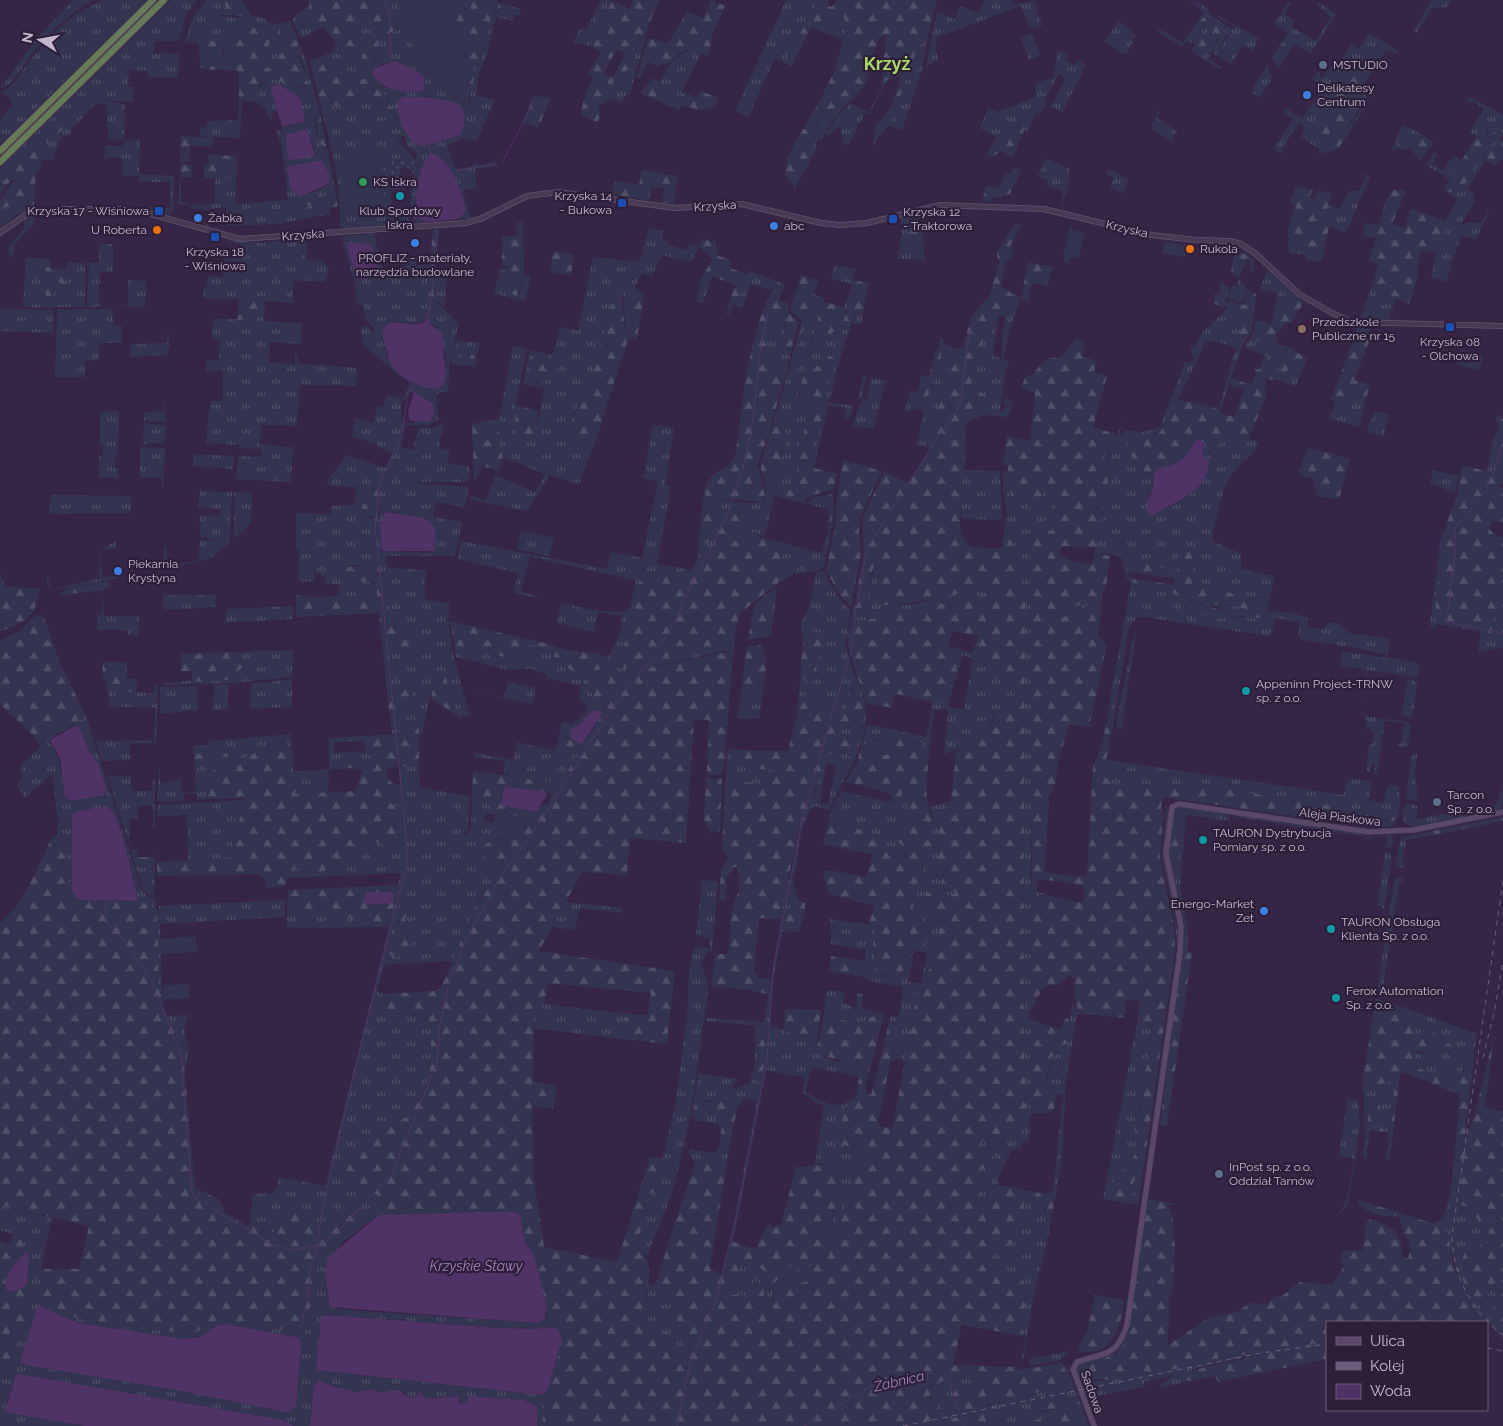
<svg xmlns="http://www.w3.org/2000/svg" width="1503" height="1426" viewBox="0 0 1503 1426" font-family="Raleway,sans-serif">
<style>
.grass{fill:url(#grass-tufts);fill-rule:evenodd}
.forest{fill:url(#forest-firs);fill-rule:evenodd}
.park{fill:url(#park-dots)}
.garden{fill:#333550}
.water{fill:#503366}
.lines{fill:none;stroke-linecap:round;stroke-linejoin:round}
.stream{stroke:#503366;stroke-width:1}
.tertiary-casing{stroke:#61536b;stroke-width:6}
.secondary-casing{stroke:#4f415a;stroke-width:6}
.motorway-casing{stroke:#4e3f58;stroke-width:8}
.tertiary{stroke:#493a54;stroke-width:4.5}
.secondary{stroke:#5b4867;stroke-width:4.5}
.motorway{stroke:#657a57;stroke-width:6}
.rail{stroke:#6e5c7b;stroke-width:1;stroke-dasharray:5 5;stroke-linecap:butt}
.service-dot{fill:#5c6f8a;stroke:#2e1f39;stroke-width:2}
.shop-dot{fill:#3f7fe0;stroke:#2e1f39;stroke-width:2}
.leisure-dot{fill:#2e9e5b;stroke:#2e1f39;stroke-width:2}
.culture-dot{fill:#0f9aa8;stroke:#2e1f39;stroke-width:2}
.transit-dot{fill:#1a4fb4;stroke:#2e1f39;stroke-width:2}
.food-dot{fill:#e8710a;stroke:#2e1f39;stroke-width:2}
.education-dot{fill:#8d6e63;stroke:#2e1f39;stroke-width:2}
.labels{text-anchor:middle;stroke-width:4.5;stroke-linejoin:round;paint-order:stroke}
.poi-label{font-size:12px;fill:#c5b8cd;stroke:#2e1f39;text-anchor:start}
.street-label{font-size:12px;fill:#c5b8cd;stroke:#2e1f39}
.water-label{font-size:14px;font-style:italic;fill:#a285ba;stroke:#2e1f39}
.district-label{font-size:18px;font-weight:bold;fill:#aadc64;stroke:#2e1f39}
</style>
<defs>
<pattern id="grass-tufts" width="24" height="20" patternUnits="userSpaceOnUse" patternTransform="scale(1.25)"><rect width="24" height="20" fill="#333550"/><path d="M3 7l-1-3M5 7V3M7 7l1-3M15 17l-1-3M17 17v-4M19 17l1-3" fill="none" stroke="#4f5068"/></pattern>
<pattern id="forest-firs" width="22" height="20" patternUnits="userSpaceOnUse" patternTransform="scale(1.25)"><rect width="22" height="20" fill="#333550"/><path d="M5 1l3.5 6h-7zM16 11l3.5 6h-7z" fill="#4f5068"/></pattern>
<pattern id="park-dots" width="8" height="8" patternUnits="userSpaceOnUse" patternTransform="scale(1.25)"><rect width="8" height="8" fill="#333550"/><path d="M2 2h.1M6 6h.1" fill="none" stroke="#4f5068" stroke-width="1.8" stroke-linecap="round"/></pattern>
</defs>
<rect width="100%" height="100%" fill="#372545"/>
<g class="grass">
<path d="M73,0H95C75,7 47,36 33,52C23,64 16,84 0,89L38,37Z"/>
<path d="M106,0H147L0,144V120L12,105L11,98L0,93C13,87 18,77 26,66C46,39 74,9 106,0Z"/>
<path d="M171,0H197L186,15L179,41H154V53L179,54L178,78L148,77V71L129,70L128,87H134L133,102L101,100L125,104L124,140L108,139L107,105L96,103L71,130L70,135L62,136L54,156L36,148C19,157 12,173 0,186V169L8,160Z"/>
<path d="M206,0H223L226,8L213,11C226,21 243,16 258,17C263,17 268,22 273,24L240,31L239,42L185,41L192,20Z"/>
<path d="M384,0H396L408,37L438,86L466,104H470L474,67L479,59L482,43L485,40L491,17L497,12L500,3L521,9L519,16L514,15L513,21L496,17L488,51L479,73L476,95L495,100L477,140L463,139L447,145L455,169L473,167L474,163L483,165L496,161L497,167L475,168L477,188L464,190L471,206L465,194H463L471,218L416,223L412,214H409L417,154L408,146L405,136H402L398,141L414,158L407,162L394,160L388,164L393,217L407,216L410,224L343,229L340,226C342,186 331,146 321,108L377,98L397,128L399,119L391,107L389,99L376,89L384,87L423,91L413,70L395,61L378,65L373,76L364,79C353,72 341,70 329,74L320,57L336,50L345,58L355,48L356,25L358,23L377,25L362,58L371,67L379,55L378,45L380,38L398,29V24C387,20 383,12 384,0Z"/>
<polygon points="601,0 612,0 590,46 573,43 580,29 586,30"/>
<polygon points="786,0 819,0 801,31 797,46 788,58 790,65 775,58 748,118 735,111"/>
<polygon points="985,0 1014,0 1012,5 1035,0 1042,26 1030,29 1021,6 938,37 935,48 939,60 926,66 937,12 955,19 960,6 979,13"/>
<polygon points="1194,0 1208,9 1212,16 1232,29 1234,26 1218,17 1219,16 1258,38 1262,32 1251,54 1251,50 1243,45 1231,64 1216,55 1230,32 1213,19 1203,17 1202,24 1209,29 1206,35 1199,34 1196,43 1214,32 1217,33 1214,53 1212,52 1208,59 1221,67 1220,69 1193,53 1192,50 1196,44 1193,41 1191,43 1187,41 1181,46 1158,32 1159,29 1183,43 1204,11"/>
<polygon points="1432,0 1452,0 1447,7 1432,8 1417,33 1413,31"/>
<polygon points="1288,2 1291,3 1284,14 1295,21 1292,27 1315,41 1331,17 1316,5 1318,2 1336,14 1311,53 1294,44 1279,68 1271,58 1288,33 1274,24"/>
<polygon points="309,6 324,26 301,39 292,19"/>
<polygon points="843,8 846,34 850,43 846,50 840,51 843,39 825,33 830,29"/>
<path d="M290,21L305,58L319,108H315L316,133L328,150L337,201H330L324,196L313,192L328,185L322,160L309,163L294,189L300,197L290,201L289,208L299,209L310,205L313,217L279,224L228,226L226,207L210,209L208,225L210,228L204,226L207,222L209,211L190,208L193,203L204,206L215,203V178H236L235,204L288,200L282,147L276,130L282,132V126L300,123V98L281,86H270L278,114L274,110L271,112L273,124C268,112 263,102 249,101C257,94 260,85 269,77C283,80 290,90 306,87L305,69L296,49L298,45L288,42L273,66L267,68L258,64L264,62L270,41L280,23ZM307,129L316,154L315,156L286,135Z"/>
<polygon points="1118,21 1132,31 1132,33 1136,36 1127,53 1122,53 1105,42"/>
<polygon points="649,26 630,94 627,93 621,104 611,99 613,92 611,77 627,71"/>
<polygon points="1032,33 1041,56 1029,60 1021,38"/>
<polygon points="1369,33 1398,51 1396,54 1386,49 1375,67 1365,60 1353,61 1352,76 1345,78 1343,75 1327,101 1331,106 1318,128 1319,137 1316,147 1301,137 1306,128 1299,123 1281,150 1283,151 1281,154 1273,149 1293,119 1283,112 1286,108 1302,119 1325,85 1312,80 1318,72 1321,72 1319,76 1322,78 1333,64 1337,67 1351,44 1359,49"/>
<path d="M926,43L922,69L902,130L886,125C890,119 894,113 897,107C901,96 902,86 909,76L914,77L917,68L912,64L917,46Z"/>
<polygon points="223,46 230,50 238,63 237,67 200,68 199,49 203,51 205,56 218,60 224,53"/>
<path d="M691,49L695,50L698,60L680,96L681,105L679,110L654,99L665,84L660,82C667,65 675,57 691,49Z"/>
<polygon points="1058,50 1069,54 1066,60 1074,65 1078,60 1086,65 1062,113 1051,106 1066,79 1059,74 1045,99 1047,101 1040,114 1036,111 1028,132 1025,130 1014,153 1012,151 1026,126 1020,121 1013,131 1007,133 1007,142 1003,144 1001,140 990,148 996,137 980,128 988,108 998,112 1033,98 1036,95 1035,84 1053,77"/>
<polygon points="1267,65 1270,75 1273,77 1260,98 1251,92"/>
<polygon points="893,75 883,87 869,115 865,113 848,146 840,142 842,141 841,126 830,134 831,137 826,134 838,116 850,104 869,112 881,88 882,80 884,81"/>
<polygon points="1470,97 1503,115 1503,122 1493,136 1488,136 1488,130 1482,125 1476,136 1469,132 1484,109 1474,102 1466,102"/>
<polygon points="239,100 242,101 240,138 213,137 213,147 206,146 206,136 200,136 201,127 206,127 208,121 238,120"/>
<polygon points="818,104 823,117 814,131 803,129"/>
<polygon points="1158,110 1160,110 1157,118 1177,131 1171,141 1151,128"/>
<polygon points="1404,125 1424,136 1418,147 1392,150 1397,136"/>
<polygon points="1503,128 1503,133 1467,189 1474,194 1475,201 1460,226 1469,222 1481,223 1488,212 1487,208 1489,211 1488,214 1476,239 1461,236 1446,281 1431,278 1436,253 1432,252 1434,246 1442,251 1445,239 1443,234 1448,226 1444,223 1457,199 1449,193 1471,178 1485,153"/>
<polygon points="140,138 139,174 174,176 173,211 169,215 143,207 170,208 171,182 139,182 138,176 123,176 122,159 112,157 104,160 105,146 123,146 124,142"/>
<polygon points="1434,152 1438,154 1432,164 1443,171 1450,160 1453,163 1453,175 1450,180 1426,165"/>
<polygon points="1046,158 1070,169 1067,192 1061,207 1063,191 1046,185 1048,181 1038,176"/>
<polygon points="1108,169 1128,179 1123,193 1110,188 1114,178 1106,174"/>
<polygon points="1364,173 1370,177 1346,233 1329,226 1330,222 1326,216 1328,204 1339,209 1349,191 1359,191 1365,178"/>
<polygon points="0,207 29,209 16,215 0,228"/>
<polygon points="918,212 915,222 907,226 921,259 897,259 902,234 901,217"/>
<polygon points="34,215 34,224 14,245 13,258 11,257 7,248 23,230 25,219"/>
<polygon points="649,228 663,231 662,240 667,241 669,245 685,250 691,245 699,246 691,262 662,255 652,276 642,273 629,300 632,339 630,338 627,343 623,294 621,292 617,293 594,367 584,396 570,420 568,432 580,442 584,452 591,452 579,484 550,475 527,511 471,500 471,496 486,500 495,475 535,492 545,474 503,457 499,446 498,425 513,345 527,349 515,406 517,444 520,447 523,447 538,423 544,389 524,384 521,396 529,353 532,350 535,351 532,354 532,371 546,380 549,354 553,355 560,327 578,331 593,257 637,262 640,259"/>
<path d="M374,233L382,269L381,275L400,270L403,267L401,259L415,256L416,266L430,265L428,289L431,306L433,298L459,324L454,341L480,343L476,360L471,351H464V360L459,362L457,346L450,354L448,392H440L437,395L438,420L429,425L405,426L401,447L413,450L418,428L435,427L443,422L442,435L440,436V448L449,450L448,464L469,466V477L465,482H407L469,487L465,507L436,502L433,517L462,522L455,556H385L386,564L389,568L427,570L424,591L427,593L424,599L449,603C446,642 460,678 470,715L460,717L448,695V683L445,673H436L421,738L419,727L412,719L404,723L400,733L392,734L390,716L393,722L397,721L399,708L407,710L415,703L410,684L398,690L395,700L388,703L385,672L389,650L399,648L413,652L416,644L404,629L396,627L392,623L384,576L372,572L368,566L346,565L366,581L377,584V596L346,598L338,595L339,584H326V578L314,572L315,582L298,581L299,551L296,548V513L331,514V506L354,505L357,487L331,486L326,482L347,455L385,468L392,453L380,448L377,444L352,437L355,418L373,423L378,406L383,407L387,395L403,399L410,383L396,373L362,344L361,327L368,326L371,333L374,328L366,320L363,305H357L355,284L342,239L344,236ZM348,243H364L372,246L378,269L356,277L347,247ZM428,317L432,325L436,327C442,344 453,370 441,388C416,391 386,371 385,345C385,338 390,329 392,322L419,323ZM411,391L412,393L417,392L421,397L431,401L413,423H402L401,403ZM374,484H378L377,495L381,500L378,521L362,515L363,504ZM387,512L410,516L431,553L382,551L380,526Z"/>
<path d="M307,238L306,260L323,261L329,269L325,282L293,280V303L265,301L264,321L302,323V344L270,342L269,363L295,364V351L299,363L357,368L356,386L300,385L297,426L261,425L260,445L293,447L291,482L236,479L238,456L261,457V449L239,448V445L206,443L210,401H223V371H206V360H219L220,340L212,339L213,319H254C259,312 260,306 256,300L203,298L204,287H207L208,276L223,277L225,257L240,258L241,244L225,240L261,243Z"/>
<polygon points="99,244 113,244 113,272 100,272 99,305 107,305 87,308 89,263 99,262"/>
<polygon points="26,258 50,259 50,267 46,273 49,274 46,283 45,308 23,307"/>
<polygon points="67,262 85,263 85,307 60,307 61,306 53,300 56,281 61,283 60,294 66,299 64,270 66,270"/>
<polygon points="835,265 856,269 853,280 857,281 846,310 842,331 852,323 857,311 863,313 861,325 852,323 841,355 829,403 853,405 851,417 844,419 846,411 844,407 828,406 817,456 814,451 826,406 824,397 833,368 833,357 821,367 817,365 798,393 798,401 811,404 814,408 801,439 800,472 795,488 788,491 776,485 766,489 764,480 766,480 768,473 777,472 776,462 783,456 781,427 774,422 790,364 796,359 799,338 812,310 817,308 817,325 808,353 811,354 822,329 837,328 852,284 831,279"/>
<polygon points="1262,265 1297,297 1288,305 1288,312 1281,316 1273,315 1278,293 1260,289 1267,271"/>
<polygon points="506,267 511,268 507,292 519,295 524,275 531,275 525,302 494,293 500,270 506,269"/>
<polygon points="435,268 448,269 445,298 433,295"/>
<polygon points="750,271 778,282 771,290 751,284 742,308 733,304 741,294 744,278"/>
<polygon points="1238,279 1246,287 1244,301 1242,303 1228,299 1230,287 1237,285"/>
<polygon points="128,280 146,281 145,307 116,305 128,305"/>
<polygon points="1372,285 1395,299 1390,317 1396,319 1360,320"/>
<path d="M1011,293L1019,296L1020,301L1009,331L1004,359L1009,360C1004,379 1003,395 999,413L1007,407L1003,403L1006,398L1013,403L1008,417L985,415L990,414L968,393L980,358L989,309H1008ZM998,315L1005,316L1001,358L993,356Z"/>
<path d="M1228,308L1243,312L1245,315L1239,338L1242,347L1220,410H1218L1236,348L1218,342L1206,341L1178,400C1164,416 1164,445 1136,439L1137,460L1142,465L1141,470L1152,475L1154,473L1152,491L1147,497V511L1155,515C1162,507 1171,508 1179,502C1194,493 1209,479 1209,461L1202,454L1203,451L1207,456C1212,453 1214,447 1219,444C1229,435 1248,437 1259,442C1254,456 1240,462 1232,474C1220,490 1216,522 1212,541L1241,554V569L1275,576L1269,601L1264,597L1242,598L1215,586L1197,587L1192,580L1193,572L1181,547L1177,572L1128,569L1129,572L1127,576L1133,579L1132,580C1157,589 1182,598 1207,603C1222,607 1236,604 1250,610L1248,612L1192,603L1225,616L1259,618L1267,611L1289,612L1308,618L1307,627L1323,629L1328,623H1339L1348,633L1390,639L1388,655L1359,648L1302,640L1298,636L1300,622L1275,618L1273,632L1268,636L1144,617L1136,618L1129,628L1107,760L1344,795L1346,783L1351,779L1369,781L1371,784L1369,800L1383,803L1387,787L1391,785L1397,786C1403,794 1400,819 1392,827L1376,826L1394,821V817L1200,785L1196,790L1153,787L1119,789L1104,776L1113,710L1108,711L1131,583L1125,576L1121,556L1101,553L1097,555L1092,565L1111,470L1109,462L1104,459C1103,450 1107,441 1109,432L1118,435L1126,412L1119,435L1123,434L1124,430L1143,432L1160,427L1185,361L1188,363L1194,361L1190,346L1194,347L1202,333Z"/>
<polygon points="0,309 54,310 53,333 0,331"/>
<polygon points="57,309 113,309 114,325 122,326 122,343 99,343 99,360 85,361 85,377 55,377"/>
<path d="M780,316L784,318L786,354L790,355L788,365L780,360L767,361C761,350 769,322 780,316Z"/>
<polygon points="167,333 169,334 168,355 130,357 130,344 167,343"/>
<polygon points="940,338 944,339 943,344 955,348 950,359 945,385 934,423 930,448 917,444 924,411 919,409 905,412 908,399 912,402 926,402 938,366"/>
<polygon points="1251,338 1286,355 1285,360 1281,360 1291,367 1294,361 1300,362 1304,357 1307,358 1296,386 1283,382 1282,377 1269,371 1270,358 1244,347"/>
<polygon points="1461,350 1483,356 1479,370 1457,365"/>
<polygon points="863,375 866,376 862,398 867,400 871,378 886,381 873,429 852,426 862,400 858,399"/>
<polygon points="165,395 166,422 144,421 144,412 164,411"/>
<polygon points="1345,401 1356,401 1361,404 1365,402 1359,427 1329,418 1333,408"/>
<polygon points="119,411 118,457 115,457 115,468 118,468 118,478 99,478 99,456 103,456 103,444 100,444 100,412"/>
<polygon points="1374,411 1389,414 1384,437 1367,432"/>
<polygon points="144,423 166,426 165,443 143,444"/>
<path d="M653,425L674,428L665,485L671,487L657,564L692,570C685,573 683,570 676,569C671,569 641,582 637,586L620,668L728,644L735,635L734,655L731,650L583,681L593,695L590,699L603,707L602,711L598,710L575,727L571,739L559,737L562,722L573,724L588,709V706L579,698L581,686L547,678L545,674L532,669L508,670L456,657L450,621L458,623L456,625C478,644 502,674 529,644L536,645L537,650L547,649L555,650L559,657L581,674L611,668L613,666L608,658L620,634L622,616L598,612L594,632L557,623L561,603C578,606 616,618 630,608L636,580L530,557L521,591L543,599L514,593L518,573L458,559L461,541L607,569L611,552L642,558L658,482L643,478Z"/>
<polygon points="1493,445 1500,447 1497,458 1499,463 1503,457 1503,471 1490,472 1487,470"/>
<polygon points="140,447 165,448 164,466 162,467 164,468 163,490 161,478 140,478"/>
<polygon points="235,448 233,469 193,466 194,454 234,456"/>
<path d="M1003,469L1008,474C1005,485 1015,495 1021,504L1026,488H1030L1031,491L1029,512L1045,488L1051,487L1057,495L1054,527L1051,531L1037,530L1029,567L1031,625L1102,595V600L1086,606L1083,616L1075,612L1033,755L1030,895L1038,882L1037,891L1047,895H1040L1035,899L1031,921L1033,949L1029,1018L1034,1021L1029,1039L1034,1113L1030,1117L1029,1141L1022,1142L1021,1149L1011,1150L998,1179L999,1184L992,1187L978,1213H975L974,1209L983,1188L969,1175L967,1170L971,1159L975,1161V1166L987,1168C994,1161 995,1157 991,1148L980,1150L978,1143L979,1140L994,1142L1026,1113L1023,1016L1025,593L981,596L858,622L850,626L853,608H866L874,565L878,570L877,582L885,606C928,609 980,580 1020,564L1011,553V527L1005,522L1004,516L1008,519L1003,491Z"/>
<polygon points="963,470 1000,471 1002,520 961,519 960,497"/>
<polygon points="1433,470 1458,476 1455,493 1430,483"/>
<polygon points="200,491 232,492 230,542 211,558 167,570 164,568 164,546 167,546 167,567 198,560 200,540 219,541 200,536 201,523 199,523 199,516 221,515 222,509 198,507"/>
<polygon points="234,492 252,493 251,523 234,539"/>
<path d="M704,492L705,495C725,501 757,509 775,496L764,538L755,532L698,558L699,546L757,521L755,515L706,510L700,527Z"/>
<polygon points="833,494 833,521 824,567 818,571 794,574 778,583 785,543 822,553 828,531 829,510 808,504 813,497"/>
<polygon points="53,495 131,496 131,513 49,514 50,497"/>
<polygon points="521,531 554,538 549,556 517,549"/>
<path d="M119,540L116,542V549L100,550L102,577L120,576L119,578C108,579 55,592 50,590L47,582V573L51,590L99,578L100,550Z"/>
<polygon points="1439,552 1443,560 1436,598 1436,629 1430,626"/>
<path d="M824,571L836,594L850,610C851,625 843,636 847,652C852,674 867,695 866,718C864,752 842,780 829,810L814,806C795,829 802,854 793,879L798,900L783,928L784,931L782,932L773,980L770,1024L794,1034L817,1038C817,1042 817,1047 818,1050C821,1060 839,1062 847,1061L860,1072L859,1077L812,1067L806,1090C811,1099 835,1109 846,1103C850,1101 853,1095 856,1091L848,1106L844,1145L862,1150L866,1154L857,1168L837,1236L833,1242H826L838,1199L841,1167L831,1164H815L824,1105L817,1103L802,1092L805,1078L766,1070L733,1242L730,1241L757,1101L743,1097L741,1106C728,1101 703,1095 693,1108L698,1073L737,1079L731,1090L749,1084L755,1065V1050L758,1058L755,1073L760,1082L766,1038L761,1026L706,1021V1018L764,1022L787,884L791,874L801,818L813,799L826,758L836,749L845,753L834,730L837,724H855L862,707L856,690L848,691L846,712L838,709L828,711L813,697L802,696L796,723L801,669L804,678L813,682L819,656L807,638L803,648L801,623C811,607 813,592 815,573ZM826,764L836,765L828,804L820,803Z"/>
<polygon points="1503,573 1503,648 1478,652 1481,631 1491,632"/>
<polygon points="102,590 104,616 139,616 138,636 128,635 128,630 97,630 97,615 102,615"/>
<polygon points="163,595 215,595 216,607 167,610 163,607"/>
<polygon points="293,606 293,619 224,623 227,609"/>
<polygon points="1134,633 1136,633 1122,726 1122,729 1119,729 1116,725"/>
<path d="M979,636H981L975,656L983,664L1014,678V708H1001L993,716L988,737C973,743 959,750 944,754L948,710L934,709L928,762L925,760L924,746L922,743L876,734L874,741L881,739L888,742L889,756L862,743L867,724L926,737L933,701L948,703L952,697L949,707L964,709L973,659L963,655L958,672L956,669L961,649L972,653Z"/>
<polygon points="293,650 292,677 233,683 167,685 161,683 212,679 228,681 234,673 242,669 242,660 237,652"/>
<polygon points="1342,651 1414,662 1419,666 1418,675 1415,677 1368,670 1360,713 1367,670 1340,666"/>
<polygon points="292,679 292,707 250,709 251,684"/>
<polygon points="1409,680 1415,681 1417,684 1413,715 1409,718 1402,714 1407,681"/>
<polygon points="508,682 536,688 532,704 465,689 504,697"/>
<polygon points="155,685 158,685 156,743 130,743 130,760 102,761 96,741 154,740 155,707 110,707 108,691 154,693"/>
<polygon points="214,685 228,685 228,709 213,710"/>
<polygon points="764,685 759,719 737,718 740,699 753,696 755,688"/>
<polygon points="197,686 198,710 160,714 160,687"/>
<path d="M86,716L141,888L146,895L155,899L156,909L159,910V906L285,900V917L160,924L162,989L157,983L159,957L156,909L143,902L74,899L70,892L62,836L57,835L58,822L52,774L25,798L17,787L22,776L21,765L40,747L34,736L81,720ZM79,726L90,753L98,763L107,791L104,795L70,801L67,799C60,779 64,759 49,742C54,734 70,726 79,726ZM113,812L129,858L138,899L135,901L82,900L72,891V815Z"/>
<polygon points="1364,716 1407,722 1411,726 1408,746 1400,747 1397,744 1401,744 1404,723 1385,721 1377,773 1380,775 1374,774 1375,764 1372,764 1369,772 1366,770 1369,746 1372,744 1374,733 1368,728 1366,732 1366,722"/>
<polygon points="291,734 291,750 260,751 208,773 208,799 197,800 197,794 184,794 184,801 157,801 159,768 160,767 160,784 181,779 182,793 196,792 194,761 231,753 194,754 193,746 208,745 209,741"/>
<polygon points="370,740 371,764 329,765 329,742 334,742 334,753 365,751 364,741"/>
<polygon points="517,742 555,751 557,745 562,751 580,753 553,794 548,792 550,782 504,775 505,761 474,757 474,753 513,760"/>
<path d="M727,748L740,750L739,755L743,762L758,769L774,770V780C763,791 738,781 726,776Z"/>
<polygon points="1414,754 1417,754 1415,773 1418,801 1406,798 1411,757"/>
<path d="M419,765L420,787L470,797L468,828L464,835L468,834L471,827L472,797L498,801L497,810L518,817L523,829L518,828L508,818L486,813L484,821C496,823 508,826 513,838L509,843L496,837L497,875L480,897L453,961L392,964L386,965L383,968L377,991L383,994L381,1005L386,1013L422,1015L428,1019L431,1027V1048L430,1076L411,1114L355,1148L345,1170L349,1184L382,1197V1215H378L344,1241L326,1264L327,1285L334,1309L537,1323L544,1320L547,1314C551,1323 562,1327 564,1337L547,1397L548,1398L541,1426H537V1406L523,1400L462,1404L457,1396C445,1394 436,1401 424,1397L422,1393L411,1398L405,1392L380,1393L374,1390L357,1392L335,1387L319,1380L314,1387L310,1426H293L289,1422L272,1418L19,1374L16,1375L6,1405L42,1419L84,1426H0V1357L11,1361L29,1315L33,1286L28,1283L26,1272L29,1253L25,1252L23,1254L24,1249L16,1235L13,1236V1234L0,1230V1205L52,1218L41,1268L44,1269L36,1298L78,1318L103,1324L193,1334L217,1320L306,1333L315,1263L361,1211L357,1209L334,1229L329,1230L305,1215L278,1212L276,1213L275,1232L270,1233L258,1223L249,1227L253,1194L272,1193L277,1188L279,1177L325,1186L389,927L287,928V914L301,915L323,911L338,923L346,916L351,919H369L376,923H390L401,873L289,878V874L310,835L309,844L298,866L302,873H320L325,862L333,855L340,865L352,859L353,846L360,833L371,842H379L390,850H399C398,829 406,812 383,801L384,798L398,803L395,796V785L400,784L399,766ZM399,907L412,908L405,919L407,927L416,921L411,935V946L398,925L401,914ZM38,1305L78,1323L183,1339L201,1337L217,1325L226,1324L299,1338L301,1346L296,1406L289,1413L182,1391L26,1365ZM325,1315L500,1328L535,1329L547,1327L561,1341L548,1390L542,1395L317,1370Z"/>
<polygon points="329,770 328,792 295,794 300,771"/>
<polygon points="107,776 131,776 132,791 152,791 153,780 155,781 155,827 153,828 153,806 138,806 138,819 130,819 129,839 131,850"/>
<path d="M1502,783L1503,800L1499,811L1415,827C1401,826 1400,813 1407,803L1417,806V819L1498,804Z"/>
<polygon points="841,791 889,802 892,798 891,804 900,802 902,793 908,793 910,798 908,814 911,819 910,822 901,822 900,828 908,853 880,849 877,847 878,836 847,825 841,822 831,810"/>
<polygon points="245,800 232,843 237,850 243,853 242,858 188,861 187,815 157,816 158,805"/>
<path d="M943,803L937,853L946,868L941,881L943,889L956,893L945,896L926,893V907L936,913L940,923L939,931L930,967L916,999L906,1064L902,1060L896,1059L891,1063L898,1026L892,1023L888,1027L891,1016L899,1017L903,987L866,980L864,977C867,968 864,960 866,950L831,944L830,919L875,925V965L881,976L899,977L914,955L908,982L921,983L927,953L915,950L927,941C932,927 923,918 913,910L914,893L923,872L924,851H932L929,835C934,827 934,815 930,807Z"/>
<polygon points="1164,805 1168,809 1164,860 1177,924 1179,941 1139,1211 1177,949 1175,919 1162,858 1166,810"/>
<path d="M1181,807L1228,814L1230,821L1186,815L1180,888L1188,932V953L1182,954C1185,919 1171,888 1168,854C1168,840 1171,825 1174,811Z"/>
<path d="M1236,815L1362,834L1366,837L1391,835L1394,841L1391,847L1386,848L1387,837L1377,836C1371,839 1367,840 1362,836L1236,817L1233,821Z"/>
<polygon points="1433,831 1434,835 1406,840 1402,864 1404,865 1404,868 1397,867 1396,861 1401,838"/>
<polygon points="1385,851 1389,853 1392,858 1384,909 1382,906 1377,906"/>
<polygon points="136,867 155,869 154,897 144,891"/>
<polygon points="1403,877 1402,883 1399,883 1382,994 1377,993 1394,882 1396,878"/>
<path d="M702,880L718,882L712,952L709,951C694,966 708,973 708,986C708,998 705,1011 703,1024C697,1075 690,1128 676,1178C669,1205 657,1230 647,1256L639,1249L637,1232L646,1210V1199L655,1192L667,1160H663L676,1100L687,1016L689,973L694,947L709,948L710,946L709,939L696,935Z"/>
<polygon points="565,902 623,908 622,913 580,908 575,930 551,927"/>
<polygon points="826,990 844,992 843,1003 857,1009 857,993 863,994 861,1008 884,1014 883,1018 874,1016 860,1024 824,1013"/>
<polygon points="1073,1001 1074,1006 1082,1014 1077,1014 1066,1081 1062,1157 1056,1193 1053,1193 1063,1095 1056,1094 1055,1103 1046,1086 1051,1057 1058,1053 1061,1046 1067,1043"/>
<path d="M1393,1003L1477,1034L1460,1077L1446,1080L1414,1066V1053H1433L1438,1049L1450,1053L1455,1048L1445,1042L1443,1036H1421L1416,1044L1413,1043C1412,1031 1421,1026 1415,1013Z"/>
<polygon points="544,1004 631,1014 626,1018 623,1039 534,1028 534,1005"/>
<polygon points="191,1015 187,1017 184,1028 189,1050 185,1071 183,1054 167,1016"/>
<path d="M1152,1022L1149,1061L1140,1081L1139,1094L1141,1100L1133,1125C1134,1131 1139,1137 1138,1144C1137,1165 1105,1178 1109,1200L1103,1199L1137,1023L1139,1026L1147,1027Z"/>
<path d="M1363,1079C1378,1089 1378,1083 1393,1081L1395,1084L1389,1132H1386L1383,1126L1380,1103L1373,1099L1372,1101L1366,1121L1370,1130L1366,1159L1363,1156L1365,1131Z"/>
<polygon points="1348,1095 1351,1101 1358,1099 1360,1125 1348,1205 1337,1217 1347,1199 1354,1159 1339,1156"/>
<path d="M706,1112L722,1117L723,1120L721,1136L729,1133L734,1123L725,1174L722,1169L699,1159L695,1162L689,1154L690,1149L714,1153C722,1148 722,1132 718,1124L696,1121L691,1115L694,1118L704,1117Z"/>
<polygon points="1144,1165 1138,1205 1130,1204 1133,1183"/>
<path d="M1452,1182C1453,1197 1456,1206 1472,1208L1477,1220L1488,1222L1499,1218L1503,1221V1225L1490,1230L1485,1242L1470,1251L1480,1306L1495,1284L1503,1278V1291L1492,1311L1491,1320L1503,1333V1339L1487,1322H1468L1475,1311C1457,1288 1455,1262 1448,1234L1432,1223C1448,1223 1449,1194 1452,1182Z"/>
<path d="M1024,1190L1042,1193L1033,1197L1038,1204L1043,1205L1047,1218L1044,1238L1047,1242L1035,1290L1023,1360L1021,1361L1026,1337L1022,1336L1026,1294L1007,1274H995L993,1255L995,1249C1000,1248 1007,1247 1011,1244C1027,1236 1023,1205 1024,1190Z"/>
<path d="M742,1261H752L764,1271L769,1283L781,1276L785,1266C794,1264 806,1273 809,1280L799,1284L791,1281L790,1276L786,1277L773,1291L771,1313L765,1314C760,1305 766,1293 761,1283L748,1296L726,1294L727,1284L731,1282L738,1286V1268Z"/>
<path d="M647,1284L655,1285C658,1298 667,1300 676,1308L681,1342L687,1350L684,1361H674L671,1358L675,1338L654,1327L642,1312L648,1293Z"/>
<path d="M1128,1329C1126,1354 1105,1360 1084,1365L1082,1378C1093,1385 1114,1378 1127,1378L1219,1359L1217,1352L1220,1351L1231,1357L1327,1340V1346L1251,1356L1193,1369L1181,1378L1189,1381L1158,1388L1173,1375L1144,1382L1145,1387L1085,1398L1076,1370L1077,1367C1094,1350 1118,1369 1128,1329Z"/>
<polygon points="1069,1351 1061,1360 1030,1366 1029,1359"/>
<path d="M1062,1363L1066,1366L1078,1396L1039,1406L1037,1413L1081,1404L1083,1410L1024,1423L1022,1426H996L1009,1415L1012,1406L943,1420L944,1414L928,1393C932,1375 965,1379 979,1378L983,1383V1389C975,1394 972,1389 965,1386L986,1407C1011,1397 1044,1395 1066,1383L1067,1375Z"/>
</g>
<g class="forest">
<polygon points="223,0 242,0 252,17 213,14 213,11 226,8"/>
<path d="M309,0H384C382,18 390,17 399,26L392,32L380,38L378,45L379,55L372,63V70H363L362,58L377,25L359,23L356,25L360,37L359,46L345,58L340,52L332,51L337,43C328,31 309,16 309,0Z"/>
<path d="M473,0H496L501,6L491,17L485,40L482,43L479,59L474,67V78L468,105L465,102C469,82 465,66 465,46L453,31L458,16L464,11L468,12Z"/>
<polygon points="633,0 660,0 627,71 615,78 614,75 624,56 623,51 617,49 605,70 605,74 613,79 614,92 611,99 599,105 600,117 597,122 581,115 583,102 593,77 588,74 601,53 590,46 612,1 630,9"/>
<polygon points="711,0 725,6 713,33 708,56 701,53 698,60 695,51 691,49 680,53 667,65 662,63 660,67 648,62 640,78 637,77 648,38 668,43 687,12 703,18"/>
<path d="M819,0H828V6L832,7L836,0H937L926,43L917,46L912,64L918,69L916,76H909C902,85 901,95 898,105C894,119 881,133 873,146L876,126L891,107L900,79L893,75L884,82L882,80L886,34C871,40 873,68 866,82C856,100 832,114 826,134L821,140L818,139L815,144L817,148L794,190V186L785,175L787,158L803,129L814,131L820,124L823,112L818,104L835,70L840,51L846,50L850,43L846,34L843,8L828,32L825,33L811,27L792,66L790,65L788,54L797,46L801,31Z"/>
<polygon points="1203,17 1213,19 1231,32 1227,34 1216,55 1214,53 1217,41 1216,32 1211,35 1205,51 1196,47 1199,34 1206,35 1209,29 1200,22"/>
<path d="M280,23C281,31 278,39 270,41L264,62L259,65L267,68L273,66L288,42L295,40L299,43L296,49L309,85L291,88L275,78L269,77L259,85L260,96L255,95L249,101L239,100V71L200,69L206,66L237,67L238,63L230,50L223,46L221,60L207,58L203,51L199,49L198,43H184L198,40L238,42L240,31Z"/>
<polygon points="1367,51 1368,53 1365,61 1375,67 1359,91 1367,97 1339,139 1374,94 1338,149 1318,154 1320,150 1316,147 1319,137 1317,129 1331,106 1326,99 1342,74 1345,78 1352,76 1353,61 1355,59 1361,61"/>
<polygon points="320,57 329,74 343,70 364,79 373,76 384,87 377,90 386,96 391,107 397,112 399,128 397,128 377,98 321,108 310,61"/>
<polygon points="653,78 665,84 663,90 654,99 640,93"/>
<path d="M701,91L719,98C712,115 696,110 681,105L680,96L684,92L697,98Z"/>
<polygon points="533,96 551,98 538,128 521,121 525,118"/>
<polygon points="77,107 80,108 79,110 53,140 39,144"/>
<polygon points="316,108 319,108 327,151 318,138 317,122 314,114"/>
<polygon points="1021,121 1026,126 1012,151 1014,153 1013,157 1001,151 992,157 986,155 990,148 1001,140 1005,144 1007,142 1007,133 1013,131"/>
<polygon points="1503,122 1503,128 1485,153 1468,182 1460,185 1449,193 1444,190 1453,175 1453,163 1450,160 1454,156 1462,160 1484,123 1489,126 1486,134 1490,137"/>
<polygon points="181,136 206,138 206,146 190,146 189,162 180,162"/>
<polygon points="1424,136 1434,143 1419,161 1411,148 1406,149 1398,143 1402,138 1418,147"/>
<polygon points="1499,138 1503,141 1503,159 1494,165 1485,160"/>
<path d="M36,148L54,156V160H42L41,168L36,171L34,208L0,207V199L15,179L11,180L0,196V186C13,172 18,157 36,148Z"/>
<polygon points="208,155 237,156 236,178 204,178 204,164 209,163"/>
<polygon points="181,164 192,165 191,177 181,178 181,202 191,203 189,205 178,204"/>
<polygon points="1015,167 1021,170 1010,194 992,199 991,202 982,202 986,186 999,188 1006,173 1012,173"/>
<polygon points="642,170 677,176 674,204 662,203 664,188 651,187 649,201 612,194 615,181 639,185"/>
<path d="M1296,187L1313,189L1309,198L1314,200L1318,191L1332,193C1328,203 1325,212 1330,222L1322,261H1306L1305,254L1289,253L1288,229L1296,205L1289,202Z"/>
<polygon points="1392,190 1406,190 1392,224 1405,228 1411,209 1445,221 1444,223 1449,227 1443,234 1445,239 1442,252 1434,246 1432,252 1421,250 1417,271 1419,272 1409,304 1383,293 1372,285 1378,264 1369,260 1376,238 1363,236 1365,223 1379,225 1384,206"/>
<polygon points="313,192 324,196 330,201 337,201 338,206 330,208 331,214 313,217 310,205 305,205 294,214 287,212 290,201"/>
<polygon points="918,212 921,212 918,229 922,229 925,261 922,262 907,226 909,223 915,222"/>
<polygon points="523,222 524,275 517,296 507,292 511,269 502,264 502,237 517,235 516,223"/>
<path d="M1015,223L1021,225L1010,247L1013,249L1011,259L1006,260L1001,285L1011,293L1008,309L1003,312L989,309L980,358L968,393L972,397L979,393C989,394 992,402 992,411L966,423C965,433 966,443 966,454C965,473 951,530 968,544C975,549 994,548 1002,548L1005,522L1011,527V553L1024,571L1021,581L1014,583L894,606L885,605L877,601L878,570L874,566C868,579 871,592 869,606L854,609L864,550L862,519L884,472L908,483L930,448L932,430L945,385L950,359L955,348L963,349L970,320L985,300H988L1000,260L997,258V252Z"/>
<polygon points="433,229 439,229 433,295 445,298 444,307 434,298 431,306 427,304"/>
<polygon points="702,238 712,242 715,239 719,256 731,260 731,268 748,275 744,278 741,295 734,301 729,315 726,314 733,290 737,286 712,276 703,303 696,302 701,278 713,259 699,246"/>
<polygon points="1235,251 1247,255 1253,259 1254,270 1250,273 1251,263 1247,259 1240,276 1238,277 1231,271"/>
<polygon points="553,252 574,254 571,275 550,272"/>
<polygon points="1028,262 1053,267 1047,286 1032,283 1028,302 1021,299"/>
<polygon points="46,267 64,270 65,274 66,299 64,304 60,294 61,283 56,281 53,300 60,304 60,307 45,308 46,283 49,274 45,273"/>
<path d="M801,275L818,280L814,295L825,298L824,302L845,307L837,328L829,336L822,330L809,355L808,353C812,341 823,319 815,308L813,310L799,338L796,359L790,364L802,321L790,310Z"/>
<polygon points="857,281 868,282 863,313 857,311 847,329 840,331"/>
<path d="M778,282L785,284L779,300L789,304V313L799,323L790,355L783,351L786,328L784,318L780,316L776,318L766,343L767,361L780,360L788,365L769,434L757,465L765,489L763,502L707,497L704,492C711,467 725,474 735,457C743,408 748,321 778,282Z"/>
<polygon points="1221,282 1229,287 1226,301 1245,305 1247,288 1251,293 1256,294 1252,330 1242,347 1239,338 1243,312 1214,304 1214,294 1219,295"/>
<path d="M635,287L644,294L637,339H634C625,328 627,299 635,287Z"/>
<path d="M621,292L627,343L596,440L591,452L586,453L580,442L568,432C571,415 581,405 586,390C597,360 605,330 613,299L617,293Z"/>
<polygon points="1297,297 1304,302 1291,323 1285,324 1276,335 1278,345 1288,347 1304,357 1300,362 1294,361 1289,370 1283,372 1276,367 1278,360 1285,360 1286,355 1251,338 1256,321 1272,323 1273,315 1281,316 1287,312 1288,302"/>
<polygon points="250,298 256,300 259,304 257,318 237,320 239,299"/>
<path d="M1358,327L1370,329L1372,334L1354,380L1370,385L1365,402L1361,404C1350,397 1344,404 1333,408L1335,402L1331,400Z"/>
<path d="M1076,339L1086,342L1082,356L1097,361L1094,372L1107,376L1093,427L1109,432L1104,459L1111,465L1096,548L1062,546L1059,555L1072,561L1092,565L1098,554L1110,556L1107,581L1102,595L1031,626L1029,555L1032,533L1037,530L1051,531L1054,527L1057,495L1051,487L1045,488L1037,515L1033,519L1029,512L1030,488L1026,489L1021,504L1015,506L1007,479L1008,466L1003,464L1007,436L1030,441L1035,393L1021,388L1026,376L1033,375C1041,363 1046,356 1061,358Z"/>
<polygon points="453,342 457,343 459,362 464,360 464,351 470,349 476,360 475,367 451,364 450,354"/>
<polygon points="941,350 941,357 926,402 920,405 908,399 910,391 918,392 921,376 929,375 935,351"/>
<polygon points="535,351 549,354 548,375 544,383 532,377 530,357"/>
<path d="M1265,355L1270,358L1269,371L1282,377L1283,381L1265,379L1266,397L1249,438L1220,442L1207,456L1203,451L1206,443L1195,442L1191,450L1178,463L1147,476L1141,475L1142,465L1129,455L1125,448L1132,439C1172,440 1157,424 1178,400L1206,405L1220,410L1219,413L1234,417L1244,389L1230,385L1232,378L1248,384C1255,382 1257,375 1255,368L1259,370Z"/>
<path d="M828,356L833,357V368L824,397L826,406L814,451L817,456L814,468L837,474L834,488C824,496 810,491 803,503L776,496L764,502L766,489L780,485L784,489L792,490L800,472L801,439L814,408L811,404L798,401L806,362L821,367Z"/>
<polygon points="515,405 538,411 536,433 523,447 520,447 516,440"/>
<polygon points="1499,414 1503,419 1503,457 1499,463 1497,458 1499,447 1490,444 1500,429 1496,418"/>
<polygon points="499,419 499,446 503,457 499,472 492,468 482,467 477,478 474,479 472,424"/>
<path d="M774,422C784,428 792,434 788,446L783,449L781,459L776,462L780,469L773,473H768V478L764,480L760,465Z"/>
<polygon points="1310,448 1350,459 1339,499 1317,496 1312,478 1298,474 1307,449"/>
<polygon points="843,460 882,471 861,515 859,532 861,554 851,608 837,591 826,570 835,527 837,498"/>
<polygon points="1462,465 1490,472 1503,471 1503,483 1496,486 1503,488 1503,523 1493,521 1489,528 1494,534 1503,538 1503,573 1491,633 1436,624 1436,598 1443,560 1439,552 1440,541 1457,496"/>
<polygon points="374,484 378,484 377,495 381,500 376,524 373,517 362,515 361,510"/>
<polygon points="706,510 759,516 757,521 699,546 700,527"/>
<polygon points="755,532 759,537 785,543 778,583 739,614 735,635 728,644 620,669 637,586 640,582 675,569 687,572 692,570 698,558"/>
<path d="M1183,545L1196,551L1192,580L1194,584L1203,588L1210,584L1242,598H1268C1270,606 1266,614 1259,618L1230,615L1220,619L1200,615L1191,609L1192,603L1219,609L1250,610L1231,605L1208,604L1132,582L1133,579L1174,585L1175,579L1173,578L1129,572L1128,569L1132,562L1136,561L1177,572L1181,547Z"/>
<polygon points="364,564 367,564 372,572 384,576 392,623 396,627 410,631 416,644 413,652 399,648 389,650 390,670 388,673 385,672 379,613 296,617 296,596 299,595 316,598 338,595 346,598 377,596 377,585 374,582 344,579 341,575 342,566 361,567"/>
<polygon points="0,573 5,587 40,588 40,590 34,611 22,622 0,632"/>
<polygon points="108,581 110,586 103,590 62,595 58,594 70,588"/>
<path d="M1022,586L1025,593L1023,1016L1026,1113L1015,1139L1005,1141H979L980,1150L994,1149L993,1162C988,1167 984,1171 976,1169L975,1161L971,1159L967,1170L969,1175L983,1180V1188L974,1209L975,1213H978C997,1184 986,1181 1024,1190C1023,1205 1027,1236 1011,1244C1007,1247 1001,1248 996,1249L993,1255L995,1274H1012L1024,1283L1026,1294L1022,1336L962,1325L953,1365L1017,1367L1018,1370L1062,1363L1067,1375L1066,1383L1056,1388L954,1413H950C943,1403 954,1388 965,1386C972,1389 975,1394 983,1388L982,1380C971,1375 939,1379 929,1387L930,1398L945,1414L943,1420L1012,1406V1411L996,1426H541L548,1398L547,1397L564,1336C562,1327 551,1323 547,1314L533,1253L525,1244L520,1215L513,1212L463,1215H382V1197L349,1184L345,1179L346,1161L355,1148L411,1114L430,1076L431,1048V1027L428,1019L422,1015L386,1013L381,1009L383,994L435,991L440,989C460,951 469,909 497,875L480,849L494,838L509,843L513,838L510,832L494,823L496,815L508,818L518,828L523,829L518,817L497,810L498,801L472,797L473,771L550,782L547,794L540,790L503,789L501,805L536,812L541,805L548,804L553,794L579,753L564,752L557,745L559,737L584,743L603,712V707L589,702L593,695L583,681L733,651L724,767L720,775H709L707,772L709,720L694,719L686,843L630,838L627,875L582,872L539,951L675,971L667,1044L623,1039L626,1017L631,1014L648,1015L651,993L548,983L544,1004L534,1005L533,1081L557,1086L553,1109L532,1106L534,1179L544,1247L617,1262L650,1157L673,1160V1167L670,1169L664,1168L655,1192L648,1195L645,1204L646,1222C637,1239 637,1227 639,1249C657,1264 647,1291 642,1312L654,1327L675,1337L671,1358L674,1361H684L687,1350L679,1337L676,1308L660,1298L655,1285L695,1162L704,1158L716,1161L725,1174L710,1269L721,1274L730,1241L756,1249L767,1225L774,1227L781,1225L796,1167L831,1164L841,1167L838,1199L826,1238V1242H833L837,1236L857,1168L866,1154L862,1150L844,1145L841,1159L836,1160L844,1109L856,1096L860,1072L847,1061L822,1056L817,1049L824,1013H831L839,1019L860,1024L874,1016L883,1018L865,1089L867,1094L871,1095L888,1027L892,1023L898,1026L878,1122L879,1126L890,1128L893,1126L916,999L930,967L939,931L940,923L936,913L926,907V892L945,896L956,893L940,886L946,868L938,863V831L943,803L951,801L956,752L963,747L988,737L996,711L1001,708H1014V678L983,664L975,656L981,636L952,631L948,646L961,649L956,669L958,672L948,703C940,705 908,696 896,694L893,696L892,708L866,703L849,650L847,633L853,623ZM742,1261H752L764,1271L769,1283L772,1284L782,1276L785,1266C794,1263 805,1273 809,1280L799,1284L791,1281L789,1273L782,1283L775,1286L771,1313L765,1314C758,1302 772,1287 755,1280L751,1285L753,1292L748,1296L726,1294L727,1284L731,1282L738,1286L742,1285L743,1275L738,1268Z"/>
<polygon points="777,587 771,636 748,640 754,604"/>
<path d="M1102,600L1098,636L1107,644L1089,727L1069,724L1058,764L1054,790L1049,796L1045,872L1077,877L1087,876L1093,766L1100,750L1110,709L1113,710L1104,776L1119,789L1153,787L1195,790L1200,785L1395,817L1394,821L1376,826H1360L1341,821L1313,819L1163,797L1161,807L1164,811L1160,857L1174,926L1175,950L1144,1165L1133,1183L1130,1204L1109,1200C1105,1178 1137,1164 1138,1144C1139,1137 1134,1131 1133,1125L1141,1105L1138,1088L1149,1061L1153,1023L1144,1029C1133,1024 1139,1011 1139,1001L1126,1000L1125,1018L1082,1014C1072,1002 1074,995 1075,980L1069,975L1058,985L1046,986L1042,990L1030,1012L1029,1005L1033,949L1031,921L1035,899C1045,890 1067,901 1080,902H1083L1085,888L1076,884L1040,879L1030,896L1032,873L1031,632L1073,613L1083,616L1086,606Z"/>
<polygon points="41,615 44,617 60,663 86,716 81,720 34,736 0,704 0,640 21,630 32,618"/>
<path d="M458,623L549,644L565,650L600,654L608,658L613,666L581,674L569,669L563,658L554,657L555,650L547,649L538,652L536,645L532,644L526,647L522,659L518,660L463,648L456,645C455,638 453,629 458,623Z"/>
<path d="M813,631L825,634C827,645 824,648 819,657C814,666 820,678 809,684C794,676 803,646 809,633Z"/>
<polygon points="760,645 764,647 763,654 767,659 764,685 755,688 753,696 740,699 747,646"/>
<polygon points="237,652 244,667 234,673 230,680 192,682 192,671 181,671 181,654"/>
<polygon points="103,662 127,662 127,678 137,679 136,692 108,691 107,679 102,679"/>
<polygon points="441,671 445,673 449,689 448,695 460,717 431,699 436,672"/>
<polygon points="407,683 410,684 415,703 411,711 399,709 397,724 394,724 390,716 388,703 395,700 398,690"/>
<path d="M856,690L860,691C859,700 870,723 855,724C849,725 843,723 838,724L834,730L836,734L856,738L858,741L854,754L850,757L841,750L836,749L826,758V764L814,792L812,806L801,818L797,833V840L787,884L782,916L781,919L759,918L754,972L759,977L770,979L769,992L767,994L748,990L711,986L715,954H728C730,942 729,929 731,917C733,900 745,886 737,867H734L725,880L727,885L725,900H719L721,871L728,858L722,847L726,776L739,782L771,784L774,780V770L758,769L743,762L739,755L740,750L788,751L802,696C815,693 821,704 828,711L838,709L846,712L848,691Z"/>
<path d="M412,719L418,722L419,727V765L386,768L387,778L395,785V796L398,803L384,798L383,801L400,807L398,852H394L379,842L367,841L360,833C351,842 357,866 340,865L333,855L325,862L324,871L309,874L297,870C299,858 312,846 310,835L289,878H287L286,886L266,888L265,881L259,874L157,876V862L214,860L244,856L243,853L233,846C231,830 245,815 245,798L208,799V773L260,751L293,750V771H300L295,794L355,791L363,771L352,768L329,770V765L371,764L370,741L329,742V738L398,734L404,723Z"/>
<path d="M876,734L922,744L924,745L925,760L928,764C928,776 925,793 928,805C931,815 936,824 929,835L934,848L932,851H924L921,884L914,894L913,910L926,922L928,936L927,941L915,950L899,977L875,974L876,952L873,943L875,925L869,924L874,906L833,895L827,892L823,871H835L866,877L873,855L823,844L831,810L841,822L847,825L878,836L877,847L879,849L895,848L902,853H908L893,834L900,828L901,822H910L911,819L906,810L910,798L908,793H902L900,802L893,805L891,794L846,782L857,763L862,743L885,755L890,754L886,748L888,742L881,739H873Z"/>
<polygon points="222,753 233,754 203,766 194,761 194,754"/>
<polygon points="706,778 722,779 720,831 710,833 704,819"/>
<polygon points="1503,817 1503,821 1434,835 1433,831"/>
<path d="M1176,823L1182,827L1176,861L1172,857C1170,847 1169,830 1176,823Z"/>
<polygon points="57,835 63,836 65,841 70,892 74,899 143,902 156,909 159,957 157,982 162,989 163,1006 183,1054 195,1188 217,1198 223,1205 223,1211 249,1227 261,1223 264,1230 270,1233 275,1232 276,1213 278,1212 305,1215 329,1230 334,1229 357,1209 361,1209 355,1220 315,1263 306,1333 217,1320 193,1334 103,1324 78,1318 36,1298 44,1269 79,1269 89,1226 0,1205 0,924 19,903 29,886 51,839"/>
<polygon points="153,846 155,869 136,867 131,850 137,849 137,857 153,857"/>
<path d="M400,885L390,923H376L365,918L355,921L346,916L338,923L332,924L327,920L323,911L301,915L287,914L288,890ZM367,892H393L392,903L366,905Z"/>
<polygon points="798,900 805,903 805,913 799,932 784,931 782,924 784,916 791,912"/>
<path d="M405,904L412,907L405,919L407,927L413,920L416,921L408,953C402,958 392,959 389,953L392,935L400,924V905Z"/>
<polygon points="1184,952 1192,953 1167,1126 1160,1125 1177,989"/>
<polygon points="831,956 864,961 867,969 864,977 832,972 829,969"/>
<path d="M1376,998L1415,1013C1421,1026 1412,1031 1413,1043L1416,1044L1425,1033C1441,1030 1443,1041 1455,1048V1054L1439,1049L1433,1053L1418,1051L1413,1055L1414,1066L1446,1080L1455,1079L1463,1072L1473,1039H1476L1465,1137L1474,1118L1494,1034L1485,1108L1503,1111V1221L1499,1218L1483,1224L1479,1223L1472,1208L1460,1205L1453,1195L1452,1182L1460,1095L1404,1072L1400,1074L1390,1158L1386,1160L1395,1084L1390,1081L1374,1087L1363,1079Z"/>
<polygon points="785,1009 821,1010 817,1038 794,1034 784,1029"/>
<polygon points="1070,1017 1067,1043 1061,1046 1060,1050 1051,1057 1047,1074 1046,1086 1054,1099 1055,1107 1050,1113 1034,1113 1029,1039 1034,1021 1060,1030 1065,1019"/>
<path d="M755,1025L761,1026C769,1036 765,1074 759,1084L755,1079L758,1058L755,1050Z"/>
<path d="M1373,1099H1377C1384,1110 1380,1122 1386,1132L1370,1130C1365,1119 1369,1110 1373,1099Z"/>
<path d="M718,1100L738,1105L734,1123L726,1139L721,1136C723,1119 725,1119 709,1112L706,1113L702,1121L691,1115C695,1098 705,1104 718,1100Z"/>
<polygon points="1042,1193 1056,1193 1047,1242 1044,1238 1046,1209 1032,1200 1036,1194"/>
<path d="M1148,1199L1177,1204L1166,1206L1171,1210L1173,1221L1175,1250L1172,1291L1168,1301L1170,1310L1167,1346L1208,1318L1237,1312L1250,1303L1268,1304L1274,1297L1282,1296L1300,1282L1332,1285L1344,1266L1341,1259L1342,1251L1363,1250L1366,1223L1370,1219C1395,1226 1401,1233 1403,1258H1408C1415,1239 1400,1236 1400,1219L1397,1216C1384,1217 1366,1214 1358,1203L1359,1200L1432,1223L1445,1231L1449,1237L1453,1264L1460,1284L1475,1313L1468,1322H1327V1340L1320,1342L1231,1357L1219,1351L1217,1352L1219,1360L1127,1379L1084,1380L1080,1375L1081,1367L1118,1353L1127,1337Z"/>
<path d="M1503,1225V1278L1495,1284L1478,1307C1465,1293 1455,1269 1466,1250L1470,1251L1485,1242L1490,1229Z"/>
<path d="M16,1235L22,1236C30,1254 16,1261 8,1273C6,1276 6,1282 5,1285L7,1291L13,1292L27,1285L28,1283L33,1286L29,1315L11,1361L0,1357V1241L9,1244L13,1236Z"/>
<polygon points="1503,1291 1503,1333 1491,1321 1492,1311"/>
<path d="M1095,1295L1124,1300C1121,1326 1114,1356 1080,1352L1078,1349L1087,1331Z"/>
<polygon points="1327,1346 1327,1359 1218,1382 1215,1376 1189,1381 1179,1377 1181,1373 1273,1352"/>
<polygon points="1078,1396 1081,1404 1035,1412 1039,1406"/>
<polygon points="1083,1410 1089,1426 1022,1426 1023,1423"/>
</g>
<polygon class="park" points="414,158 416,160 414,174 407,167 400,168 402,184 406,189 391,190 388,164 394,160 407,162"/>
<g class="garden">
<path d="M396,0H473L468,12L464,11L458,16L453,31L465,46C465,66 469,82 465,102L438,86L408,37Z"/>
<polygon points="380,149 385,211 347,215 341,152"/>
<polygon points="1070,225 1072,226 1072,230 1085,233 1079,258 1071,257 1069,263 1064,262 1065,256 1063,256"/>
<polygon points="1164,242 1186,245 1185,257 1162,253"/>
<polygon points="196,936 197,952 161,954 161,939"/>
<polygon points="189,984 190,998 163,1000 163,985"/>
</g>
<g class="water">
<path d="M395,61L421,74L424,78L423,91C404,93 383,91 372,74L375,68Z"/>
<polygon points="277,83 300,98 305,119 303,122 282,126 270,86 276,86"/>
<path d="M403,97C417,97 453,97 462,108C467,113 463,129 461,135L423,146L413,143L402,127L397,107L398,102Z"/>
<polygon points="307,129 315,156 288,160 286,135"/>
<path d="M434,153C451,162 464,194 465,212L459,219L425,222L418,218C413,201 418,169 429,155Z"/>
<polygon points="322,160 329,174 330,183 300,197 290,187 287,167"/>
<polygon points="348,243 364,243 372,246 378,269 376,275 363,280 356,277 347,247"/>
<path d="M428,317L431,325L443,334C444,340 442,347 443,353C445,364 451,383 437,389C424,389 404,380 395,370C389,363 388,353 385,345C384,338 380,333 385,327C396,315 419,333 428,317Z"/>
<polygon points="414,391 433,404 434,413 430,422 410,421 408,413"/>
<path d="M1197,440L1206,443L1202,454L1209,461C1209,492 1173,502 1153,516L1147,511C1146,494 1149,501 1152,491C1154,486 1153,479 1154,473C1162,465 1171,467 1179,462C1188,456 1190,447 1197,440Z"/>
<path d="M386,512C414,518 444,511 434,551H382L380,526L384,513Z"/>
<path d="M598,710L603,712L582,744L571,739L570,730C573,727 578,726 581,723C587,716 588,712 598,710Z"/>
<polygon points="79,726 90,753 98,763 107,791 104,795 71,801 65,797 60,758 50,740 73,727"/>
<polygon points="504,787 544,791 547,795 536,812 501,805"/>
<path d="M106,806C121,811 133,882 138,899L135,901L82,900L76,898L72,891V815L75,812Z"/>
<polygon points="367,892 392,892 394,896 392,903 366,905 363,902"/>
<polygon points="489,1212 513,1212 520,1215 525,1244 533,1252 547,1307 544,1320 537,1323 330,1307 325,1270 328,1257 379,1215"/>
<polygon points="25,1252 29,1253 27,1285 13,1292 7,1291 5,1285 8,1273"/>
<polygon points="38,1305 78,1323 183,1339 201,1337 217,1325 226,1324 300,1338 301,1346 296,1406 289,1413 182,1391 26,1365 20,1362"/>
<polygon points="325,1315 500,1328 535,1329 551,1327 557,1329 562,1337 548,1390 542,1395 316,1370 321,1318"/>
<polygon points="19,1374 272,1418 289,1422 293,1426 84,1426 5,1412 16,1375"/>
<path d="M319,1380L335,1387L357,1392L371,1389L381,1393C398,1388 397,1389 411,1398L416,1397L421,1392L424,1397C436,1401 447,1395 459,1396V1402L462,1404L467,1403L470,1396L523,1400L537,1406V1426H310L314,1387Z"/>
</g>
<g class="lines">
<g class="stream">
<polyline points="342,0 350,13 391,53 392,62"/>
<polyline points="385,0 389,11 391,51"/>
<polyline points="1191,0 1204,12"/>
<polyline points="1205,13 1225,32 1237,39"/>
<polyline points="429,144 431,155"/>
<polyline points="502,162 526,118 534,97"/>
<polyline points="451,175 456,171 495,164"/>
<polyline points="429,316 438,230"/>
<polyline points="1503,446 1486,491 1455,528 1455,554 1447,620 1448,622 1503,633"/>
<polyline points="379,560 375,530 379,485 402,434 407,398 413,385"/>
<polyline points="379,564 403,804"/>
<path d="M697,573C730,518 745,475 754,411C758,378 759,345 768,312"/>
<polyline points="857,607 865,558 871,542 942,431 951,421 961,401 969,333 978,317"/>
<polyline points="851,655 856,611"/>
<polyline points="500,878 538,825 612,709 655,653 671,628 696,576"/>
<polyline points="105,900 107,923 126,943 152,983 181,1055 192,1193 195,1198 271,1244 291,1250 318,1245"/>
<polyline points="318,1248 342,1227 392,1174 437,1063 440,1025 448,986 468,936 498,881"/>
<polyline points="316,1251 323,1207 359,1053 408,859 403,809"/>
<polyline points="312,1260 316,1251"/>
<polyline points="300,1330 307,1302 311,1267"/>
<polyline points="944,1378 949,1383 960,1412"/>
<polyline points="961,1416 965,1426"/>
<polyline points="677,1426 689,1368 702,1332 715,1304 738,1210 767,1061 773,970 803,815 849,657"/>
<polyline points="804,1426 873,1385 931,1373 943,1377"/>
</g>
<g class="tertiary-casing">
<polyline id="tertiary" points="0,233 27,214 65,209 118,209 140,211 240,239 466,223 480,219 527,196 558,192 675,208 742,204 821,223 840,225 867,223 940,205 1044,209 1151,235 1196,240 1230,241 1241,244 1256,254 1299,294 1332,313 1351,322 1503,326"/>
</g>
<g class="secondary-casing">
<path id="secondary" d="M1094,1426L1073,1369L1077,1362C1105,1352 1116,1358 1127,1325L1180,953L1181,926L1166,854L1172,807L1179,804L1369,832L1414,830L1503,812"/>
</g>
<g class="motorway-casing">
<g id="motorway">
<polyline points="0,151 153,0"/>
<polyline points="0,162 164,0"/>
</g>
</g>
<use href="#tertiary" class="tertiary"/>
<use href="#secondary" class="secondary"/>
<use href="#motorway" class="motorway"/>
<g class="rail">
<path d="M1503,881L1452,1236C1453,1276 1471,1311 1503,1335"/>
<polyline points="1483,1058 1495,1008 1503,960"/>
<polyline points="1487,1348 1503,1351"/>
<polyline points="903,1426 1261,1353 1327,1344"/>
</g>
</g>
<g class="service-dot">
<circle cx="1323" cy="65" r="5"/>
<circle cx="1437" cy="802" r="5"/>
<circle cx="1219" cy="1174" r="5"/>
</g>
<g class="shop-dot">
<circle cx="1307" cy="95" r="5"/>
<circle cx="198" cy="218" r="5"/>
<circle cx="774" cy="226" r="5"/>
<circle cx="415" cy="243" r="5"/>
<circle cx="118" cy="571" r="5"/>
<circle cx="1264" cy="911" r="5"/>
</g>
<circle class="leisure-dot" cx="363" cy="182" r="5"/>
<g class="culture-dot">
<circle cx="400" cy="196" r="5"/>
<circle cx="1246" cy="691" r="5"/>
<circle cx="1203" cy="840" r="5"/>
<circle cx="1331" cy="929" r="5"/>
<circle cx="1336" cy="998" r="5"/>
</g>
<g class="transit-dot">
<rect x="617" y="198" width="10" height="10" rx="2.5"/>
<rect x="154" y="206" width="10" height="10" rx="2.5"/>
<rect x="888" y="214" width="10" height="10" rx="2.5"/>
<rect x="210" y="232" width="10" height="10" rx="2.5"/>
<rect x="1445" y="322" width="10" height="10" rx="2.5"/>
</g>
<g class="food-dot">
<circle cx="157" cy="230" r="5"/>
<circle cx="1190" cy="249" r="5"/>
</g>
<circle class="education-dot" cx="1302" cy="329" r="5"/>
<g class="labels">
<g class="poi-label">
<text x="1333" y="69">MSTUDIO</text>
<text x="1317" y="92">Delikatesy<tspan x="1317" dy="14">Centrum</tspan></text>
<text x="373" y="186">KS Iskra</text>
<text x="612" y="200" text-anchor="end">Krzyska 14<tspan x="612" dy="14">- Bukowa</tspan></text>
<text x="149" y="215" text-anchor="end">Krzyska 17 - Wiśniowa</text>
<text x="400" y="215" text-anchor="middle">Klub Sportowy<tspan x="400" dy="14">Iskra</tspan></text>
<text x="903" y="216">Krzyska 12<tspan x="903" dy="14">- Traktorowa</tspan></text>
<text x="208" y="222">Żabka</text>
<text x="784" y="230">abc</text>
<text x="147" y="234" text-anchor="end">U Roberta</text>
<text x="1200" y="253">Rukola</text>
<text x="215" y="256" text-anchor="middle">Krzyska 18<tspan x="215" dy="14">- Wiśniowa</tspan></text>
<text x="415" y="262" text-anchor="middle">PROFLIZ - materiały,<tspan x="415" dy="14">narzędzia budowlane</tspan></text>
<text x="1312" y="326">Przedszkole<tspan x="1312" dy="14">Publiczne nr 15</tspan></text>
<text x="1450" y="346" text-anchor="middle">Krzyska 08<tspan x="1450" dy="14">- Olchowa</tspan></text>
<text x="128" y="568">Piekarnia<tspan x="128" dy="14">Krystyna</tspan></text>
<text x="1256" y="688">Appeninn Project-TRNW<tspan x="1256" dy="14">sp. z o.o.</tspan></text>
<text x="1447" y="799">Tarcon<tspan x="1447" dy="14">Sp. z o.o.</tspan></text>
<text x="1213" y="837">TAURON Dystrybucja<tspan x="1213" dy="14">Pomiary sp. z o.o.</tspan></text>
<text x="1254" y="908" text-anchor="end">Energo-Market<tspan x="1254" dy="14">Zet</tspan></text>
<text x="1341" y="926">TAURON Obsługa<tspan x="1341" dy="14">Klienta Sp. z o.o.</tspan></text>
<text x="1346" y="995">Ferox Automation<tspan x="1346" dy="14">Sp. z o.o.</tspan></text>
<text x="1229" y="1171">InPost sp. z o.o.<tspan x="1229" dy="14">Oddział Tarnów</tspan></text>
</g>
<g class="street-label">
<text transform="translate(715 206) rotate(-4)" y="4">Krzyska</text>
<text transform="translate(1127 229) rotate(13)" y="4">Krzyska</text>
<text transform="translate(303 235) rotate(-5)" y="4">Krzyska</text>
<text transform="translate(1340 817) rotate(7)" y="4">Aleja Piaskowa</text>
<text transform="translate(1092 1392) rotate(70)" y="4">Sadowa</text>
</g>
<g class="water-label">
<text x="476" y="1271">Krzyskie Stawy</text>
<text transform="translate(899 1381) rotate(-13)" y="5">Żabnica</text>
</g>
<g class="district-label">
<text x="887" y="70">Krzyż</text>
</g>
</g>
<rect x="1326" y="1321" width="162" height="90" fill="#2e1f39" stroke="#6a5c74"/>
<rect x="1336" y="1337" width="25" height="8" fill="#5b4867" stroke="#6a5c74"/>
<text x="1370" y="1346" font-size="15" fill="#c5b8cd">Ulica</text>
<rect x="1336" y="1362" width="25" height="8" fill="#6e5c7b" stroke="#6a5c74"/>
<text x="1370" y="1371" font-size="15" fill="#c5b8cd">Kolej</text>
<rect x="1336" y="1384" width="25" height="15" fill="#503366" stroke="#6a5c74"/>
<text x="1370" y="1396" font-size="15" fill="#c5b8cd">Woda</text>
<g transform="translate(40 40) rotate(281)" stroke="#2e1f39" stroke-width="4" paint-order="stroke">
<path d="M0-4L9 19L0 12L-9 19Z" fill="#c5b8cd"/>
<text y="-8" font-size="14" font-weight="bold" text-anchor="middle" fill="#c5b8cd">N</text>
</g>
</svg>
